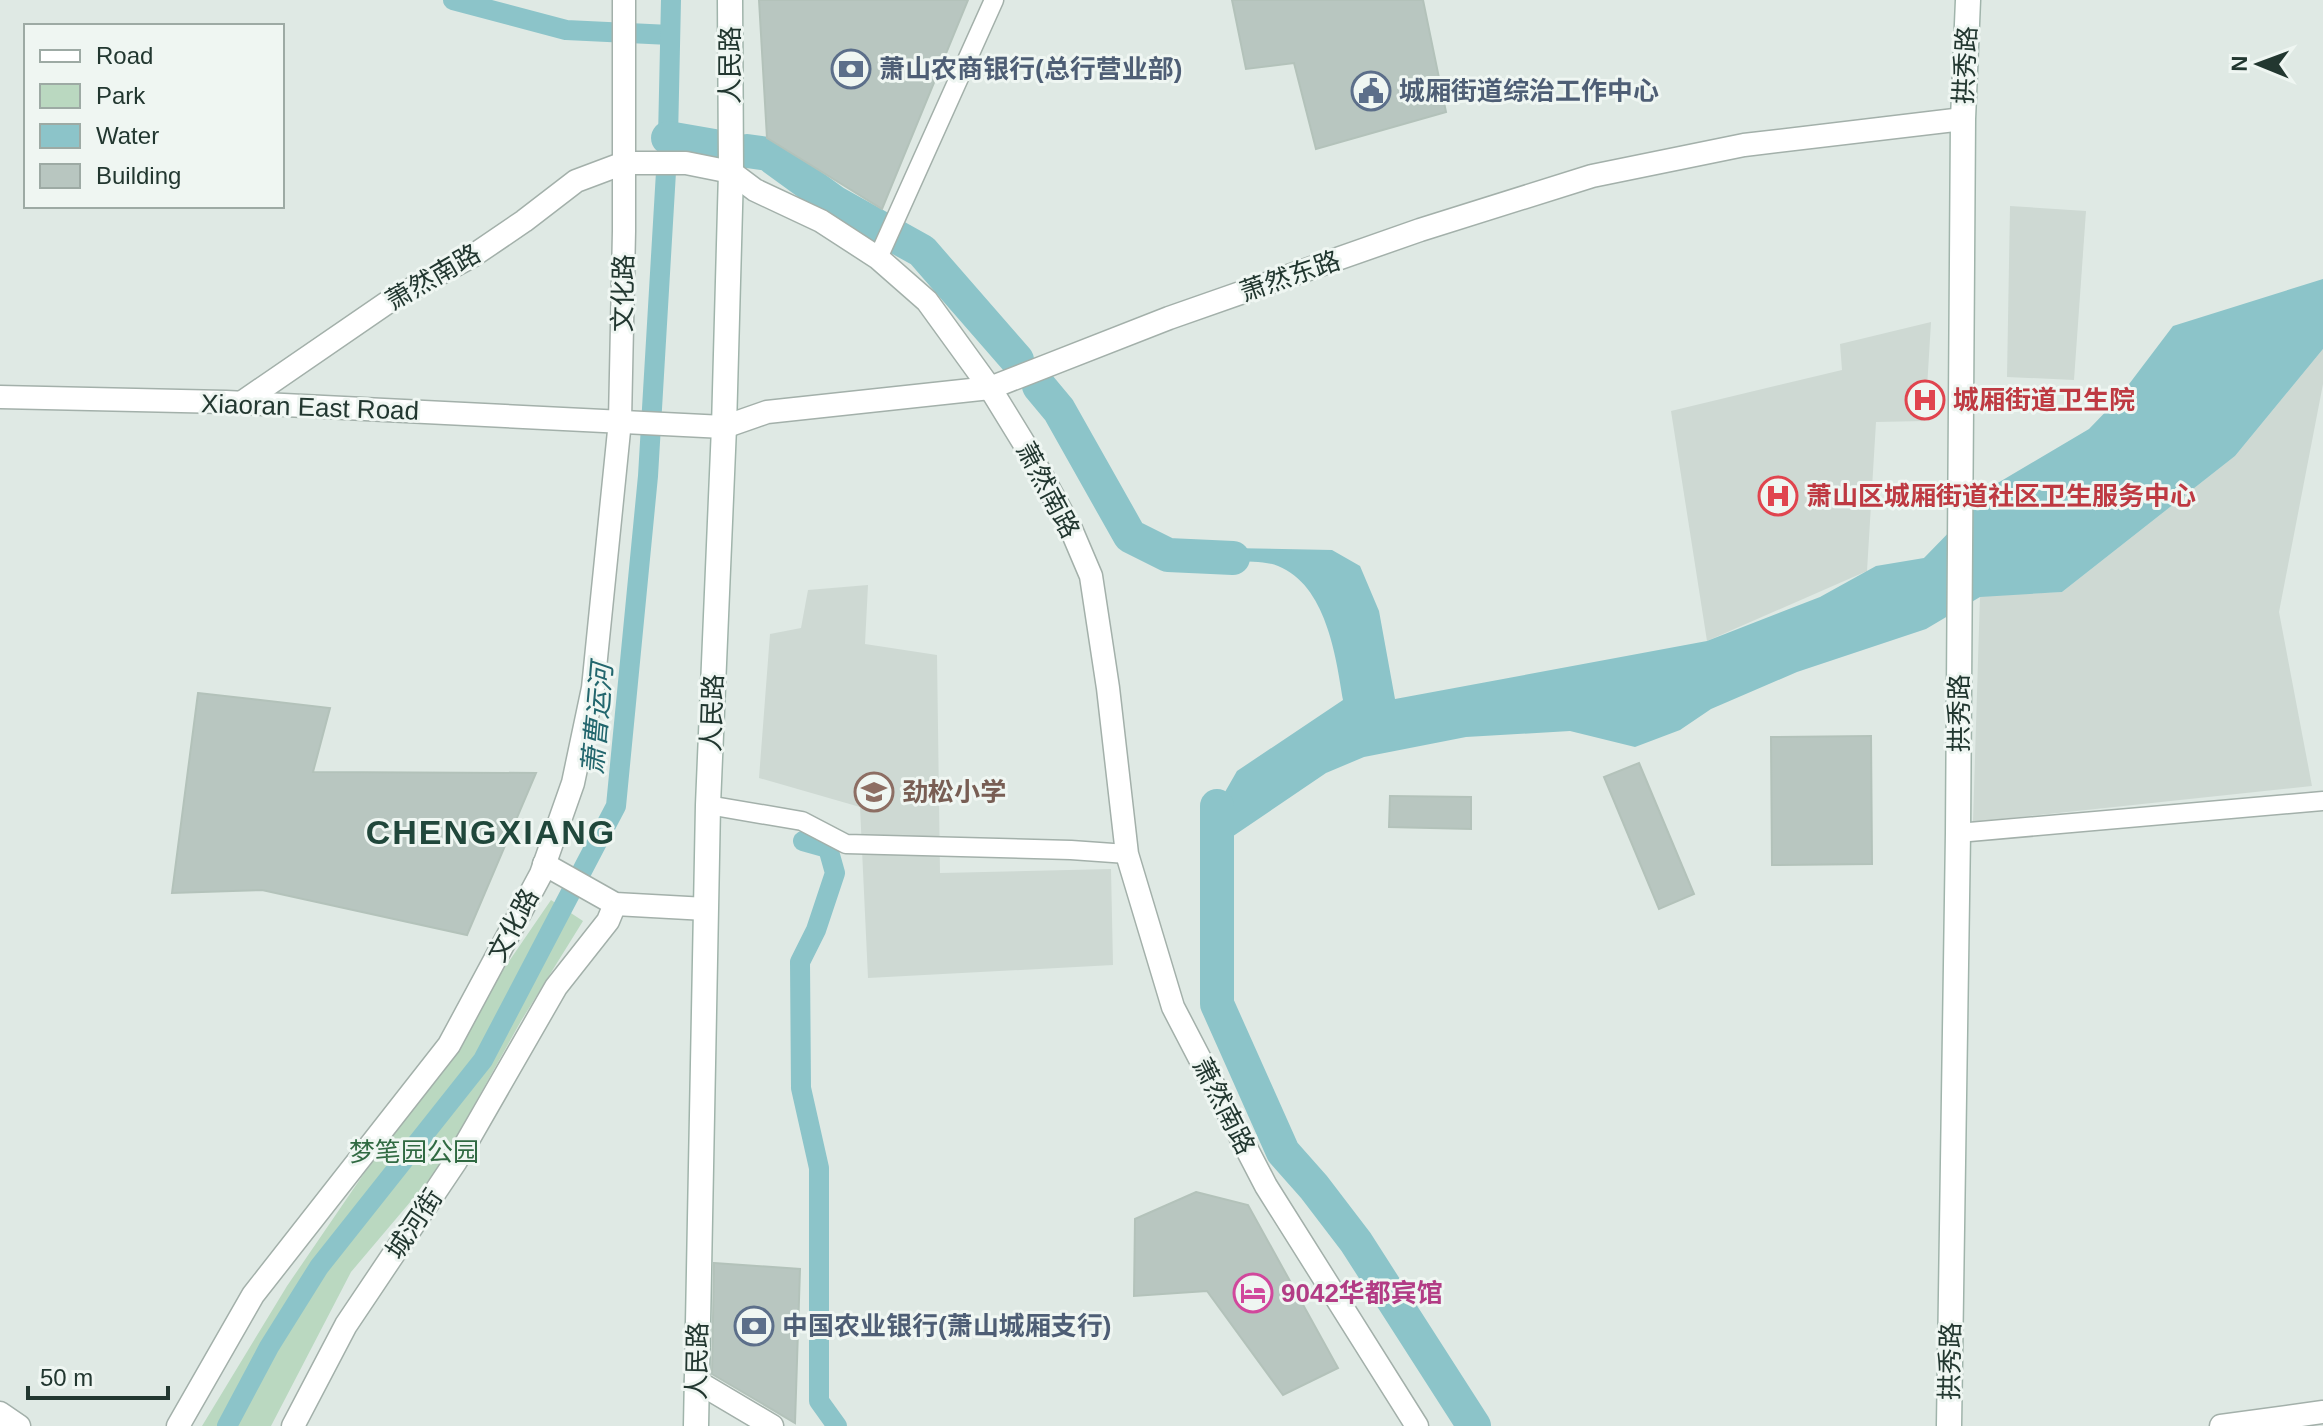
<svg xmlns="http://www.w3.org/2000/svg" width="2323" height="1426" viewBox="0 0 2323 1426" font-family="Helvetica,'Noto Sans SC',sans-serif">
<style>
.built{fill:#ced9d3}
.green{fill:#bad8c0}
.water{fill:#8cc4c9}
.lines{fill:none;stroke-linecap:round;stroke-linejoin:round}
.canal{stroke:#8cc4c9;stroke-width:20}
.river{stroke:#8cc4c9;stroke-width:34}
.building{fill:#b8c6c0;stroke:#b3c2ba;stroke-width:2}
.minor-casing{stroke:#a3b0aa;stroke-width:21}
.tertiary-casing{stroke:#a3b0aa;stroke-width:25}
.secondary-casing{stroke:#a0b4ab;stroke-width:27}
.minor{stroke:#fff;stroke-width:18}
.tertiary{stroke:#fff;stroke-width:22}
.secondary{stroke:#fff;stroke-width:24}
.labels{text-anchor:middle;stroke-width:6;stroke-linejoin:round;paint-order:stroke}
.street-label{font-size:26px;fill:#223730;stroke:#eff6f2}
.service-label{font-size:26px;font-weight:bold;fill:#4e5e75;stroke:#eff6f2;text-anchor:start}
.health-label{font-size:26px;font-weight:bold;fill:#be3a42;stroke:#eff6f2;text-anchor:start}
.education-label{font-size:26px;font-weight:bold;fill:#785e54;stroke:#eff6f2;text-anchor:start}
.park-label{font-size:26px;fill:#306a42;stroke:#eff6f2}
.hotel-label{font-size:26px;font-weight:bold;fill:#b23c85;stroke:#eff6f2;text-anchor:start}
.water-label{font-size:28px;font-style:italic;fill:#22666d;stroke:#eff6f2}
.district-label{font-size:34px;font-weight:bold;letter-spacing:2px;fill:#20473b;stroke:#eff6f2}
</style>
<rect width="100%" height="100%" fill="#dfe9e4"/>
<g class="built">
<polygon points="2010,206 2086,211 2074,380 2007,377"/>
<polygon points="1931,322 1925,421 1876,422 1867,571 1707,641 1671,411 1842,370 1840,344"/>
<polygon points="2323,349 2323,384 2279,612 2312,786 1973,822 1980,596 2062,592 2235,456"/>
<polygon points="868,585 865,644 937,655 940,873 1111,869 1113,965 868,978 860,807 759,778 770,634 801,628 808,590"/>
</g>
<polygon class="green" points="551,900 583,921 521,1021 439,1168 351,1272 271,1426 202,1426 287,1286"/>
<path class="water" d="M2323,279V349L2235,456L2062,592L1980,597L1926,629L1797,672L1711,709L1680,730L1635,747L1570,731L1466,737L1364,757L1326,773L1217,847V806L1237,771L1343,700C1336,656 1326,585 1278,566C1266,561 1248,562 1235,561L1229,548L1332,550L1360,566L1379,611L1395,699L1707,641L1820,597L1876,566L1924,558L1996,484L2089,429L2117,400L2173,326Z"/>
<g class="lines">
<g class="canal">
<polyline points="453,0 566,30 670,35"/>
<polyline points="803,841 828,848 835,873 816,930 800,962 801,1088 819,1168 819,1401 837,1426"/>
<polyline points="227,1426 269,1347 319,1267 483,1060 616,806 648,476 668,138 671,0"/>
</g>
<g class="river">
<polyline points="668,138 714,146"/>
<polyline points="747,151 768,154 834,202 922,251 1017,360"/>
<polyline points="1039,386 1059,410 1130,536 1168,555 1233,558"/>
<polyline points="1217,806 1217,1004 1283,1152 1314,1187 1356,1242 1474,1426"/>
</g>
</g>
<g class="building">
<polygon points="759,0 968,0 882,209 767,138"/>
<polygon points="1232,0 1423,0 1446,112 1316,149 1294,63 1246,69"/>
<polygon points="198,693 330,708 313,772 536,773 467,935 262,890 172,893"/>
<polygon points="1871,736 1872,864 1772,865 1771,737"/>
<polygon points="1639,763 1694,894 1659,909 1604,777"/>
<polygon points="1390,796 1471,797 1471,829 1389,827"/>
<polygon points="1196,1192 1248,1205 1338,1368 1283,1395 1207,1291 1134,1296 1135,1219"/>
<polygon points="714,1263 800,1269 795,1423 712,1374"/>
</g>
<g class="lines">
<g class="minor-casing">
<g id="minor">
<polyline points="878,258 994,0"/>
<polyline points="708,805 802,821 846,844 1071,850 1127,854"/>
<polyline points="1958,833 2323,801"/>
</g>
</g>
<g class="tertiary-casing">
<g id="tertiary">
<polyline points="0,397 226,402 724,427 767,412 990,388 1169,318 1420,230 1592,176 1744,145 1963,119"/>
<polyline points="241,403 391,300 474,255 524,221 576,181 624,163 686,163 731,172 755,190 821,221 878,258 927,301 990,388 1025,445 1071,529 1091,576 1108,688 1127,854 1173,1007 1266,1186 1417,1426"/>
<polyline points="544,864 615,904 706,909"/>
<polyline points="696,1381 772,1426"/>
<polyline points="0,1413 19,1426"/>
<polyline points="178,1426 253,1295 449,1045 541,874 573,783 593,688 620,421 624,231 624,0"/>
<polyline points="293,1426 346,1325 456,1161 556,987 608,921 615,904"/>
<polyline points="2221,1426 2323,1412"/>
</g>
</g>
<g class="secondary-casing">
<g id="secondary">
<polyline points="696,1426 708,805 724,427 731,172 730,0"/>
<polyline points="1949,1426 1958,833 1963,119 1968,0"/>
</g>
</g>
<use href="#minor" class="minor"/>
<use href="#tertiary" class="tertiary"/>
<use href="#secondary" class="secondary"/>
</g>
<defs>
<g id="bank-ring" transform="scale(2)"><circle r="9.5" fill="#eff6f2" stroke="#5c6f8a" stroke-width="1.5"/><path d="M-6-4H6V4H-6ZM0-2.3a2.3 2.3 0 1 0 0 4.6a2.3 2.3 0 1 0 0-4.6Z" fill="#5c6f8a"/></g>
<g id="civic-ring" transform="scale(2)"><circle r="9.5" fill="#eff6f2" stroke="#5c6f8a" stroke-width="1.5"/><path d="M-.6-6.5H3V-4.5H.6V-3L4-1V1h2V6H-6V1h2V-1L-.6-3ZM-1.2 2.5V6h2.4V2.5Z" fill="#5c6f8a"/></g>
<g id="hospital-ring" transform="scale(2)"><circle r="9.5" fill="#eff6f2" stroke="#e0444e" stroke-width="1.5"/><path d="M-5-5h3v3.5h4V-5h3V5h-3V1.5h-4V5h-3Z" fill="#e0444e"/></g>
<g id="school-ring" transform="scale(2)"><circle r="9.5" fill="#eff6f2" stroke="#8d6e63" stroke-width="1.5"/><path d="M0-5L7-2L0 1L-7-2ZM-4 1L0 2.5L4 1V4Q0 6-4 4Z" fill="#8d6e63"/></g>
<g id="hotel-ring" transform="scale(2)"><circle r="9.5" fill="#eff6f2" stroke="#d1479c" stroke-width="1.5"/><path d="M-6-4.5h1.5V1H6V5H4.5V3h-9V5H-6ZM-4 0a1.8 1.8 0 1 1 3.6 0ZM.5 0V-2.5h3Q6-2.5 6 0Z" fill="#d1479c"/></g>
</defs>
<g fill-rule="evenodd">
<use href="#bank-ring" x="851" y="69"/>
<use href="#civic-ring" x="1371" y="91"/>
<use href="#hospital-ring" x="1925" y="400"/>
<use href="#hospital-ring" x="1778" y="496"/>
<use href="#school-ring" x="874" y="792"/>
<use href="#hotel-ring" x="1253" y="1293"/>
<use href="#bank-ring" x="754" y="1326"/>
</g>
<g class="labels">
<g class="street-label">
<text transform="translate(730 65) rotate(-90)" y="9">人民路</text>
<text transform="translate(1965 65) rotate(-87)" y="9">拱秀路</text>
<text transform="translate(1290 276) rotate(-19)" y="9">萧然东路</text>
<text transform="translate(433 277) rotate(-30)" y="9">萧然南路</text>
<text transform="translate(623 293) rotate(-89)" y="9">文化路</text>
<text transform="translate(310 407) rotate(2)" y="9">Xiaoran East Road</text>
<text transform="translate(1048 490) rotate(62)" y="9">萧然南路</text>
<text transform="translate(712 713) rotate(-88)" y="9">人民路</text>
<text transform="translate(1959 713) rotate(-90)" y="9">拱秀路</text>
<text transform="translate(513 925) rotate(-62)" y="9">文化路</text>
<text transform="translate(1224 1106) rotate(63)" y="9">萧然南路</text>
<text transform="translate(414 1224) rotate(-56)" y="9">城河街</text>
<text transform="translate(697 1361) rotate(-89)" y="9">人民路</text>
<text transform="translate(1950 1361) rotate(-89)" y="9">拱秀路</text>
</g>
<g class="service-label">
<text x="879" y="78">萧山农商银行(总行营业部)</text>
<text x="1399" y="100">城厢街道综治工作中心</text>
<text x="782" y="1335">中国农业银行(萧山城厢支行)</text>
</g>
<g class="health-label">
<text x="1953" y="409">城厢街道卫生院</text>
<text x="1806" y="505">萧山区城厢街道社区卫生服务中心</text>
</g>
<g class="education-label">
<text x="902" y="801">劲松小学</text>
</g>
<g class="park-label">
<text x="414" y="1161">梦笔园公园</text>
</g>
<g class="hotel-label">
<text x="1281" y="1302">9042华都宾馆</text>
</g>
<g class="water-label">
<text transform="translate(597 719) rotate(-85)" y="10">萧曹运河</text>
</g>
<g class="district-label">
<text x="491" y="844">CHENGXIANG</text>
</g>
</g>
<rect x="24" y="24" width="260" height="184" fill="#eff6f2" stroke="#9daaa4" stroke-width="2"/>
<rect x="40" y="50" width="40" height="12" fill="#ffffff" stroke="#9daaa4" stroke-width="2"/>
<text x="96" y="64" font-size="24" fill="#223730">Road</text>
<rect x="40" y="84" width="40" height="24" fill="#bad8c0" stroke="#9daaa4" stroke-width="2"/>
<text x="96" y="104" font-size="24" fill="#223730">Park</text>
<rect x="40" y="124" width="40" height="24" fill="#8cc4c9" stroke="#9daaa4" stroke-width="2"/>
<text x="96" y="144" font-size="24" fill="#223730">Water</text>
<rect x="40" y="164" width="40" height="24" fill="#b8c6c0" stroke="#9daaa4" stroke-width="2"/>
<text x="96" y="184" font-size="24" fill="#223730">Building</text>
<g transform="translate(2259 64) rotate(271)" stroke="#eff6f2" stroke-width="6" paint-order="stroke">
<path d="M0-6L14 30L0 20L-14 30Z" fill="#223730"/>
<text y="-12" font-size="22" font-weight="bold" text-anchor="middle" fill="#223730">N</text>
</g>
<path d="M28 1386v12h140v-12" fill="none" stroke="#223730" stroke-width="4"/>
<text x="40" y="1386" font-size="24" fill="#223730" stroke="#eff6f2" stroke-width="6" paint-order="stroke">50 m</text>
</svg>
